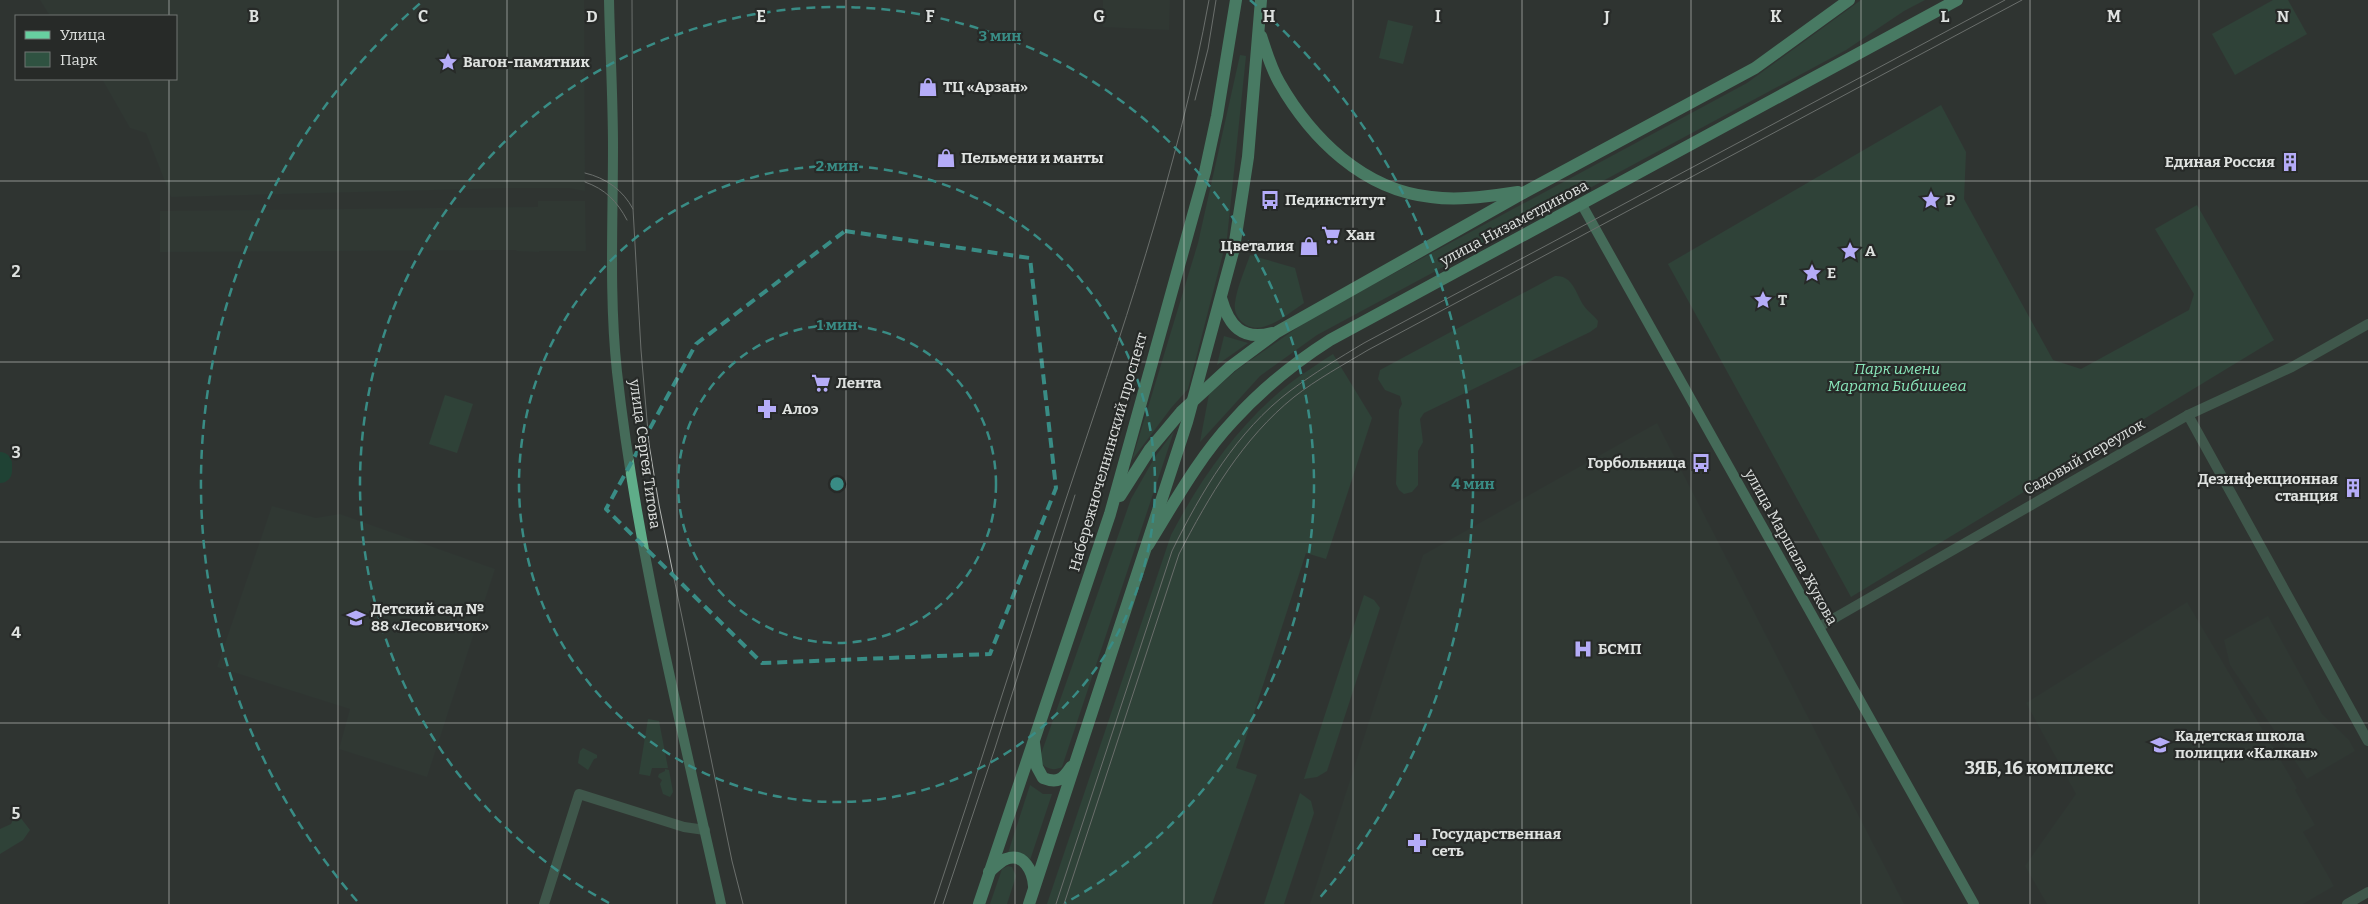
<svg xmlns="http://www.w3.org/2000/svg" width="2368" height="904" viewBox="0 0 2368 904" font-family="Bitter,serif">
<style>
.built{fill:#313c36}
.green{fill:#2f5241}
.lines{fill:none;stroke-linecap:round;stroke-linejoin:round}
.river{stroke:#0d5339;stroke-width:24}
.street{stroke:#52826a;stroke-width:10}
.secondary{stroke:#5fad89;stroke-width:10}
.primary{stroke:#67cfa0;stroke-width:12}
.tram{stroke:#b1b4b2;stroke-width:1}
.marked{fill:none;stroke:#398c85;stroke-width:4;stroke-dasharray:10 6;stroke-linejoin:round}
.grid{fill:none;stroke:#dfe2e0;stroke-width:1;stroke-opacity:0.55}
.ring{fill:none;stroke:#398c85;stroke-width:2.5;stroke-dasharray:9 6}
.labels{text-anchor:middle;stroke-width:4.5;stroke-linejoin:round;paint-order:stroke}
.poi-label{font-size:15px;font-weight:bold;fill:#dfe2e0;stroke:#272a28;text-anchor:start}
.street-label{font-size:15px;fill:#dfe2e0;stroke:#272a28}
.park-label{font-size:15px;font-style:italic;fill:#89e6ba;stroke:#272a28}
.quarter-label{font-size:18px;font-weight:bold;fill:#dfe2e0;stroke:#272a28}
.grid-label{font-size:16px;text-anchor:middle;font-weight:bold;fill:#dfe2e0;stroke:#272a28;stroke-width:4.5;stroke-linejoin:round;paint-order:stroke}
.centre{fill:#398c85;stroke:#272a28;stroke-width:2.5}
.ring-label{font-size:15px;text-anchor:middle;font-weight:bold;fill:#398c85;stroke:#272a28;stroke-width:4.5;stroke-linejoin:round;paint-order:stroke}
</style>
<rect width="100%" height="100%" fill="#303432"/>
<g class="built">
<polygon points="40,0 584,0 585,191 569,188 511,188 171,197 146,133 130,128 102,79 176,79 176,16 50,16"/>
<polygon points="1103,0 1170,0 1169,30 1103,27"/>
<polygon points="538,201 585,201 586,251 539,251 539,252 517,251 516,250 160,252 160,211 538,207"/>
<polygon points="1657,423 1904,904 1310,904 1423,555"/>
<polygon points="272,506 316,518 340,514 495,569 427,777 339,749 350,709 217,667"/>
<polygon points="2187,602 2297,788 2295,790 2315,825 2303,832 2334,886 2303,904 2047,904 2025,866 2076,794 2026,703"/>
<polygon points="2268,616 2322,714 2349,740 2355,751 2307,779 2230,665 2224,640"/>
</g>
<g class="green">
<polygon points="1861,0 1925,0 1904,11 1846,50 1317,335 1260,376 1200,442 1209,394 1238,369 1311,318 1747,83"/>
<polygon points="2273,0 2288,0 2307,34 2235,75 2212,34"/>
<polygon points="1388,20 1413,26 1403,64 1379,58"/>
<polygon points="1240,55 1246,56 1227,238 1188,389 1171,408 1132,460 1198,243"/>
<polygon points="1941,105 1966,152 1964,199 2053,360 2081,369 2189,310 2194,294 2155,229 2197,205 2274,340 1851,597 1668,264"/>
<path d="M1250,255L1295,268L1304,303C1287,314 1259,341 1240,320C1236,315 1234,310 1235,303C1237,287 1245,270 1250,255Z"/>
<path d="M1555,276C1573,275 1576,294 1584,306C1588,312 1594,315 1598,321L1597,327L1590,332L1424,413L1420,419L1423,442L1418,451V485L1412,492L1404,494L1399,490L1396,484L1399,410L1402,404L1400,396L1385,390L1378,379L1380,370Z"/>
<polygon points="1224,336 1248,343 1217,365"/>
<path d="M1333,354L1372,418L1326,559L1306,553L1236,768L1257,775L1212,904H1047L1171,535C1201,478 1238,425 1289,384C1303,373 1318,364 1333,354Z"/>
<polygon points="445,395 473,404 457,453 429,444"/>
<path d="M1174,431L1062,767C1054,771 1048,769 1042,764L1040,757L1131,499L1155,457Z"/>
<polygon points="1364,595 1374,600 1380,608 1327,771 1317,777 1304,779"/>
<polygon points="648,719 659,721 668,768 652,768 650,776 639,774"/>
<polygon points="583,748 597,755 597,758 594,759 588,770 578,763 580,751"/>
<polygon points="665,769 669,770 673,792 670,797 663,794 660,784 662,780 658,777 659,774 665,771"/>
<polygon points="1030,785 1043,794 1052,794 1030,860 1008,853"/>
<polygon points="1300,793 1311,801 1314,813 1284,904 1264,904"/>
<polygon points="15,816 20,817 30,830 23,840 0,854 0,829 11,824"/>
<polygon points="1008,866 1012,867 1016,876 1007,904 990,904 1002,869"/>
</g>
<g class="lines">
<polyline class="river" points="0,464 0,471"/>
<g class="street">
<polyline points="2188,415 2368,741"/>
<polyline points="1819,627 2188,415 2292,367 2368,324"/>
<polyline points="544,904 579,794 684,827 705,830"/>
<polyline points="2347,904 2368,892"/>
</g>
<g class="secondary">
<path d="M609,0C610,49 613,98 613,147C613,222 609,297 617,372C637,552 682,728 721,904"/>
<polyline points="1582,205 1974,904"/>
</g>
<g class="primary">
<path d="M1261,36C1266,51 1271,68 1279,82C1311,138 1363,190 1431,197C1460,201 1489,196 1518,192"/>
<path d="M1221,298C1229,326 1242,341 1272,333"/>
<polyline points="1120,496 1150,449 1181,412 1230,367 1277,332 1525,192 1755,68 1849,0"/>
<path d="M1148,545C1174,503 1199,457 1233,421C1262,389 1294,363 1330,340L1957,0"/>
<path d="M1034,743L1037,767L1043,778C1058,784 1063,779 1071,767"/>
<path d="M989,872C994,868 1000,861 1006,859C1024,852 1033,872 1034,886"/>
<polyline points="979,904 1110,514 1205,172 1217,116 1236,0"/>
<polyline points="1029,904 1187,422 1234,248 1248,157 1261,0"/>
</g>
<g class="tram">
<polyline points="632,0 633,209 641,350 649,444 659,505 732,861 743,904"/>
<polyline points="1195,100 1208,49 1216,0"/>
<path d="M585,173C606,178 623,190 633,209"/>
<path d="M585,182C605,189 617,201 627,220"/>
<path d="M934,904C979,770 1020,636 1065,502C1120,336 1178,172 1209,0"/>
<polyline points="943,904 995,748 1075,495"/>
<path d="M1056,904L1172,551C1201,492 1237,431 1290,391C1314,373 1339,358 1364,343L2005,0"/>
<path d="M1064,904L1179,554C1209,496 1243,438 1294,397C1317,379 1343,365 1368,350L2022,0"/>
</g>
</g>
<path d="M0 0H2368V904H0ZM845,231L1030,258L1056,488L990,654L762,663L606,509L696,344Z" fill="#303432" fill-opacity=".55" fill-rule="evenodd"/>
<path class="marked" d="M845,231L1030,258L1056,488L990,654L762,663L606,509L696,344Z"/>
<path class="grid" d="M169,0V16M338,0V904M507,0V904M677,0V904M846,0V904M1015,0V904M1184,0V904M1353,0V904M1522,0V904M1691,0V904M1861,0V904M2030,0V904M2199,0V904M169,79V904M0,181H2368M0,362H2368M0,542H2368M0,723H2368"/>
<g class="ring">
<circle cx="837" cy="484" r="159"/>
<circle cx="837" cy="484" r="318"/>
<path d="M609 903A477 477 0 1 1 1065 903"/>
<path d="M357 901A636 636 0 0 1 424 0M1250 0A636 636 0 0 1 1317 901"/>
</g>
<defs>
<g id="sight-bare" transform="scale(1.5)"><path d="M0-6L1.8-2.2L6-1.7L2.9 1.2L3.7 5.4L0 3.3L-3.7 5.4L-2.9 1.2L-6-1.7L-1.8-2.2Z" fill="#b5acf8" stroke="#272a28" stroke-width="2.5" paint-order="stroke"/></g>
<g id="shop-bare" transform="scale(1.5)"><path d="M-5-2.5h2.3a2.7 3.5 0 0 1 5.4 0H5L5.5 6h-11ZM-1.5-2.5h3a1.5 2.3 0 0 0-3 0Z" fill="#b5acf8" stroke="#272a28" stroke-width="2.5" paint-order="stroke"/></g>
<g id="building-bare" transform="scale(1.5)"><path d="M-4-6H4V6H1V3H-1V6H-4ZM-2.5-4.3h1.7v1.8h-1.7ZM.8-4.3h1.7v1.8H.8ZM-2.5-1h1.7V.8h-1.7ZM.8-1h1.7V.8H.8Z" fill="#b5acf8" stroke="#272a28" stroke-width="2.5" paint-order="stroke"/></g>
<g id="bus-bare" transform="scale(1.5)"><path d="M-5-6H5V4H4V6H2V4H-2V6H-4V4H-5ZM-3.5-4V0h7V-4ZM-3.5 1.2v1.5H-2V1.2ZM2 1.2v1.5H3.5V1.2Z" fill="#b5acf8" stroke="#272a28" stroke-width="2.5" paint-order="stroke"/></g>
<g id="supermarket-bare" transform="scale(1.5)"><path d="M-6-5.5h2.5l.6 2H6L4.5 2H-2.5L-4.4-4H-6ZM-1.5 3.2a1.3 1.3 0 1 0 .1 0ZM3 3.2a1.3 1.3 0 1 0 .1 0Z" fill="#b5acf8" stroke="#272a28" stroke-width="2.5" paint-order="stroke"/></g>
<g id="pharmacy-bare" transform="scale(1.5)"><path d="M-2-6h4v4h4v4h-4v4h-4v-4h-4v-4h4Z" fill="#b5acf8" stroke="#272a28" stroke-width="2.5" paint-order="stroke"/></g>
<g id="school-bare" transform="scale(1.5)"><path d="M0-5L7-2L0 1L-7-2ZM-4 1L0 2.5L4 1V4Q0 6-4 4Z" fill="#b5acf8" stroke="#272a28" stroke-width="2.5" paint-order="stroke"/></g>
<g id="hospital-bare" transform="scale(1.5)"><path d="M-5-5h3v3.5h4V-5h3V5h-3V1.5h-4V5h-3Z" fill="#b5acf8" stroke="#272a28" stroke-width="2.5" paint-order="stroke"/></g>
</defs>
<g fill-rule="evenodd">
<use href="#sight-bare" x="448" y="62"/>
<use href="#shop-bare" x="928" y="87"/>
<use href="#shop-bare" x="946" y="158"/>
<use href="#building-bare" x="2290" y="162"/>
<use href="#bus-bare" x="1270" y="200"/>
<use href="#sight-bare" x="1931" y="200"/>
<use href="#supermarket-bare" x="1331" y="235"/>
<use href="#shop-bare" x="1309" y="246"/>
<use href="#sight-bare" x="1850" y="251"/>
<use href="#sight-bare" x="1812" y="273"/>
<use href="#sight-bare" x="1763" y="300"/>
<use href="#supermarket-bare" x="821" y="383"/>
<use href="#pharmacy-bare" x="767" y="409"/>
<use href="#bus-bare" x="1701" y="463"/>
<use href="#building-bare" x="2353" y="488"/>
<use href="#school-bare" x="356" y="618"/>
<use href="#hospital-bare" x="1583" y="649"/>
<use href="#school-bare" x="2160" y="745"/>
<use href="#pharmacy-bare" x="1417" y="843"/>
</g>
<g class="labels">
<g class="poi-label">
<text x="463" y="67">Вагон-памятник</text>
<text x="943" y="92">ТЦ «Арзан»</text>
<text x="961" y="163">Пельмени и манты</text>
<text x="2275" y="167" text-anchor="end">Единая Россия</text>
<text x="1285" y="205">Пединститут</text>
<text x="1946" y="205">Р</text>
<text x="1346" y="240">Хан</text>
<text x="1294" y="251" text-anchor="end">Цветалия</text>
<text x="1865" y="256">А</text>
<text x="1827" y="278">Е</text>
<text x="1778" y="305">Т</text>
<text x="836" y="388">Лента</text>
<text x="782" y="414">Алоэ</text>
<text x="1686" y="468" text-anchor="end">Горбольница</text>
<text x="2338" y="484" text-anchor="end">Дезинфекционная<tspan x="2338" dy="17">станция</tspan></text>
<text x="371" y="614">Детский сад №<tspan x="371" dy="17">88 «Лесовичок»</tspan></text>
<text x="1598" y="654">БСМП</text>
<text x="2175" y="741">Кадетская школа<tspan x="2175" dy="17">полиции «Калкан»</tspan></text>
<text x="1432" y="839">Государственная<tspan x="1432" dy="17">сеть</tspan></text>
</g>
<g class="street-label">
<text transform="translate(1514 223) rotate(-28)" y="5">улица Низаметдинова</text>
<text transform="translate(1108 452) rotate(-74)" y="5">Набережночелнинский проспект</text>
<text transform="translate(645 454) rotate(82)" y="5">улица Сергея Титова</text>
<text transform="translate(2084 457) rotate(-30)" y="5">Садовый переулок</text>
<text transform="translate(1791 547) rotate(61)" y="5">улица Маршала Жукова</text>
</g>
<g class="park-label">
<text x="1897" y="374">Парк имени<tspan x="1897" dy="17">Марата Бибишева</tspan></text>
</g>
<g class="quarter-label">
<text x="2039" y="774">ЗЯБ, 16 комплекс</text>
</g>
</g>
<g class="grid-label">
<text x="254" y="22">B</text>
<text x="423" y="22">C</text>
<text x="592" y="22">D</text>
<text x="761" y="22">E</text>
<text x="930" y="22">F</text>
<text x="1099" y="22">G</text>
<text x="1269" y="22">H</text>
<text x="1438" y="22">I</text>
<text x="1607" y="22">J</text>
<text x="1776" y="22">K</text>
<text x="1945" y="22">L</text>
<text x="2114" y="22">M</text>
<text x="2283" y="22">N</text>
<text x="16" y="277">2</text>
<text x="16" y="458">3</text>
<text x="16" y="638">4</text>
<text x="16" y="819">5</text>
</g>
<circle cx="837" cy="484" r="8" class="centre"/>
<g class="ring-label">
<text x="1000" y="41">3 мин</text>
<text x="837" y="171">2 мин</text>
<text x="837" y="330">1 мин</text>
<text x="1473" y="489">4 мин</text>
</g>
<rect x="15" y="15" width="162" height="65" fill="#272a28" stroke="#717472"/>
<rect x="25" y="31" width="25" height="8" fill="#67cfa0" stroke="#717472"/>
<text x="60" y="40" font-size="15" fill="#dfe2e0">Улица</text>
<rect x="25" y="52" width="25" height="15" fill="#2f5241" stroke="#717472"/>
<text x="60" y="65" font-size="15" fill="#dfe2e0">Парк</text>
</svg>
